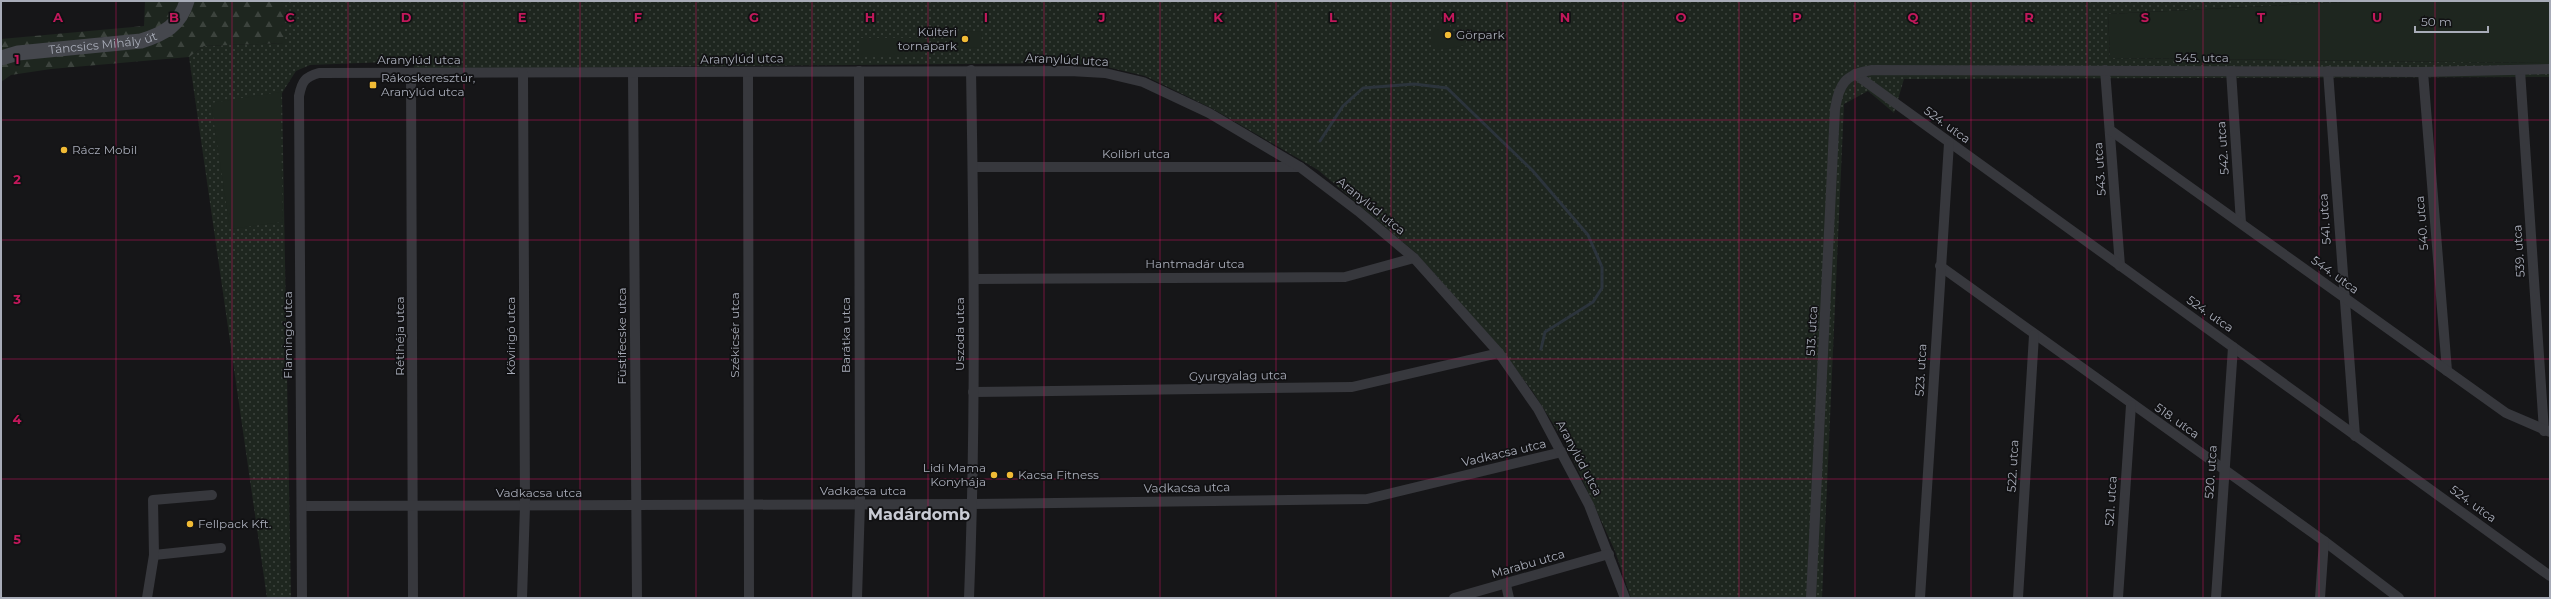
<svg xmlns="http://www.w3.org/2000/svg" width="2551" height="599" viewBox="0 0 2551 599" font-family="Montserrat,sans-serif">
<style>
.grass{fill:url(#grass-dots)}
.forest{fill:url(#forest-firs)}
.green{fill:#1e261f}
.lines{fill:none;stroke-linecap:round;stroke-linejoin:round}
.stream{stroke:#2c343c;stroke-width:3}
.street{stroke:#37383d;stroke-width:10}
.secondary{stroke:#45474d;stroke-width:15}
.grid{fill:none;stroke:#c2185b;stroke-width:1;stroke-opacity:0.55}
.poi-dot{fill:#f1bb35;stroke:#111113;stroke-width:1.5}
.labels{text-anchor:middle;stroke-width:3.5;stroke-linejoin:round;paint-order:stroke}
.poi-label{font-size:12px;fill:#a8acb8;stroke:#111113;text-anchor:start}
.street-label{font-size:12px;fill:#a8acb8;stroke:#111113}
.district-label{font-size:16px;font-weight:bold;fill:#c9cbd4;stroke:#111113}
.grid-label{font-size:13px;text-anchor:middle;font-weight:bold;fill:#c2185b;stroke:#111113;stroke-width:3.5;stroke-linejoin:round;paint-order:stroke}
</style>
<defs>
<pattern id="grass-dots" width="8" height="8" patternUnits="userSpaceOnUse"><rect width="8" height="8" fill="#1e261f"/><path d="M2 2h.1M6 6h.1" fill="none" stroke="#3c433d" stroke-width="1.8" stroke-linecap="round"/></pattern>
<pattern id="forest-firs" width="22" height="20" patternUnits="userSpaceOnUse"><rect width="22" height="20" fill="#1e261f"/><path d="M5 1l3.5 6h-7zM16 11l3.5 6h-7z" fill="#3c433d"/></pattern>
</defs>
<rect width="100%" height="100%" fill="#161618"/>
<polygon class="grass" points="284,1 2367,1 2108,14 2110,58 2550,63 2550,77 1904,79 1894,113 1868,91 1844,104 1822,598 1631,598 1615,551 1566,444 1533,392 1498,345 1416,253 1318,170 1213,109 1145,76 1107,67 1069,63 414,69 413,61 310,65 296,71 282,93 291,598 267,598 189,57 204,46 284,43"/>
<polygon class="forest" points="145,1 285,1 284,43 204,46 189,57 51,69 11,75 1,82 1,39 144,26"/>
<g class="green">
<polygon points="2367,1 2550,1 2550,63 2110,58 2108,14"/>
<polygon points="1443,21 1449,22 1452,33 1465,37 1466,42 1463,46 1438,50 1432,48 1430,42 1436,24"/>
<polygon points="950,30 982,32 981,48 949,46"/>
<polygon points="859,38 924,38 925,57 859,57"/>
<polygon points="280,92 283,222 230,229 211,103"/>
</g>
<g class="lines">
<polyline class="stream" points="1320,141 1343,106 1363,88 1414,84 1447,88 1532,170 1588,235 1602,267 1602,288 1593,302 1545,332 1541,349"/>
<g class="street">
<polyline points="2105,70 2120,266"/>
<polyline points="2520,70 2544,431"/>
<polyline points="2231,71 2241,223"/>
<polyline points="2328,71 2355,436"/>
<polyline points="748,72 749,598"/>
<polyline points="2423,72 2447,371"/>
<polyline points="633,73 637,598"/>
<polyline points="411,74 413,598"/>
<polyline points="1855,74 2550,576"/>
<polyline points="2110,130 2506,413 2550,432"/>
<polyline points="973,167 1300,167"/>
<polyline points="1940,266 2324,541 2399,598"/>
<polyline points="974,279 1345,277 1414,258"/>
<polyline points="973,392 1352,387 1499,353"/>
<polyline points="302,506 973,504 1367,499 1562,452"/>
<polyline points="154,555 221,548"/>
<polyline points="1506,585 1509,598"/>
<polyline points="147,598 154,555 153,500 212,495"/>
<path d="M302,598L299,96C302,81 305,77 319,73L1070,71L1105,73L1143,82L1209,113L1300,167L1358,211L1414,258L1499,353L1538,409L1589,505L1625,598"/>
<polyline points="522,598 525,506 523,73"/>
<polyline points="857,598 860,503 859,71"/>
<path d="M969,598C976,422 974,246 971,70"/>
<polyline points="1454,598 1609,554"/>
<path d="M1811,598L1835,109C1839,84 1845,74 1872,70L2423,72L2550,69"/>
<polyline points="1920,598 1949,143"/>
<polyline points="2018,598 2034,335"/>
<polyline points="2118,598 2131,405"/>
<polyline points="2216,598 2233,347"/>
<polyline points="2320,598 2324,541"/>
</g>
<path class="secondary" id="s1" d="M1,58L18,53L141,41C164,34 180,25 187,1"/>
</g>
<path class="grid" d="M116,1V598M232,1V598M348,1V598M464,1V598M580,1V598M696,1V598M812,1V598M928,1V598M1044,1V598M1160,1V598M1276,1V598M1391,1V598M1507,1V598M1623,1V598M1739,1V598M1855,1V598M1971,1V598M2087,1V598M2203,1V598M2319,1V598M2435,1V598M1,120H2550M1,240H2550M1,359H2550M1,479H2550"/>
<g class="poi-dot">
<circle cx="1448" cy="35" r="4"/>
<circle cx="965" cy="39" r="4"/>
<rect x="369" y="81" width="8" height="8" rx="2"/>
<circle cx="64" cy="150" r="4"/>
<circle cx="994" cy="475" r="4"/>
<circle cx="1010" cy="475" r="4"/>
<circle cx="190" cy="524" r="4"/>
</g>
<g class="labels">
<g class="poi-label">
<text x="957" y="36" text-anchor="end">Kültéri<tspan x="957" dy="14">tornapark</tspan></text>
<text x="1456" y="39">Görpark</text>
<text x="381" y="82">Rákoskeresztúr,<tspan x="381" dy="14">Aranylúd utca</tspan></text>
<text x="72" y="154">Rácz Mobil</text>
<text x="986" y="472" text-anchor="end">Lidi Mama<tspan x="986" dy="14">Konyhája</tspan></text>
<text x="1018" y="479">Kacsa Fitness</text>
<text x="198" y="528">Fellpack Kft.</text>
</g>
<g class="street-label">
<text dy="4" stroke="none"><textPath href="#s1" startOffset="103">Táncsics Mihály út</textPath></text>
<text x="2202" y="62">545. utca</text>
<text transform="translate(742 59) rotate(-1)" y="4">Aranylúd utca</text>
<text x="419" y="64">Aranylúd utca</text>
<text transform="translate(1067 60) rotate(3)" y="4">Aranylúd utca</text>
<text transform="translate(1947 125) rotate(36)" y="4">524. utca</text>
<text transform="translate(2223 148) rotate(-94)" y="4">542. utca</text>
<text x="1136" y="158">Kolibri utca</text>
<text transform="translate(2100 169) rotate(-94)" y="4">543. utca</text>
<text transform="translate(1371 206) rotate(39)" y="4">Aranylúd utca</text>
<text transform="translate(2325 219) rotate(-94)" y="4">541. utca</text>
<text transform="translate(2422 223) rotate(-95)" y="4">540. utca</text>
<text transform="translate(2519 251) rotate(-94)" y="4">539. utca</text>
<text x="1195" y="268">Hantmadár utca</text>
<text transform="translate(2335 275) rotate(36)" y="4">544. utca</text>
<text transform="translate(2210 314) rotate(35)" y="4">524. utca</text>
<text transform="translate(1812 331) rotate(-87)" y="4">513. utca</text>
<text transform="translate(960 334) rotate(-90)" y="4">Uszoda utca</text>
<text transform="translate(288 335) rotate(-90)" y="4">Flamingó utca</text>
<text transform="translate(735 335) rotate(-90)" y="4">Székicsér utca</text>
<text transform="translate(846 335) rotate(-90)" y="4">Barátka utca</text>
<text transform="translate(400 336) rotate(-90)" y="4">Rétihéja utca</text>
<text transform="translate(511 336) rotate(-90)" y="4">Kövirigó utca</text>
<text transform="translate(622 336) rotate(-90)" y="4">Füstifecske utca</text>
<text transform="translate(1921 370) rotate(-87)" y="4">523. utca</text>
<text transform="translate(1238 376) rotate(-1)" y="4">Gyurgyalag utca</text>
<text transform="translate(2177 421) rotate(35)" y="4">518. utca</text>
<text transform="translate(1504 453) rotate(-13)" y="4">Vadkacsa utca</text>
<text transform="translate(1579 458) rotate(62)" y="4">Aranylúd utca</text>
<text transform="translate(2013 466) rotate(-87)" y="4">522. utca</text>
<text transform="translate(2211 472) rotate(-86)" y="4">520. utca</text>
<text transform="translate(1187 488) rotate(-1)" y="4">Vadkacsa utca</text>
<text x="863" y="495">Vadkacsa utca</text>
<text x="539" y="497">Vadkacsa utca</text>
<text transform="translate(2111 501) rotate(-86)" y="4">521. utca</text>
<text transform="translate(2473 504) rotate(36)" y="4">524. utca</text>
<text transform="translate(1528 564) rotate(-16)" y="4">Marabu utca</text>
</g>
<g class="district-label">
<text x="919" y="520">Madárdomb</text>
</g>
</g>
<g class="grid-label">
<text x="58" y="22">A</text>
<text x="174" y="22">B</text>
<text x="290" y="22">C</text>
<text x="406" y="22">D</text>
<text x="522" y="22">E</text>
<text x="638" y="22">F</text>
<text x="754" y="22">G</text>
<text x="870" y="22">H</text>
<text x="986" y="22">I</text>
<text x="1102" y="22">J</text>
<text x="1218" y="22">K</text>
<text x="1333" y="22">L</text>
<text x="1449" y="22">M</text>
<text x="1565" y="22">N</text>
<text x="1681" y="22">O</text>
<text x="1797" y="22">P</text>
<text x="1913" y="22">Q</text>
<text x="2029" y="22">R</text>
<text x="2145" y="22">S</text>
<text x="2261" y="22">T</text>
<text x="2377" y="22">U</text>
<text x="17" y="64">1</text>
<text x="17" y="184">2</text>
<text x="17" y="304">3</text>
<text x="17" y="424">4</text>
<text x="17" y="544">5</text>
</g>
<rect width="2551" height="599" fill="none" stroke="#a8acb8" stroke-width="4"/>
<path d="M2415 26v6h73v-6" fill="none" stroke="#a8acb8" stroke-width="2"/>
<text x="2421" y="26" font-size="12" fill="#a8acb8" stroke="#111113" stroke-width="3" paint-order="stroke">50 m</text>
</svg>
